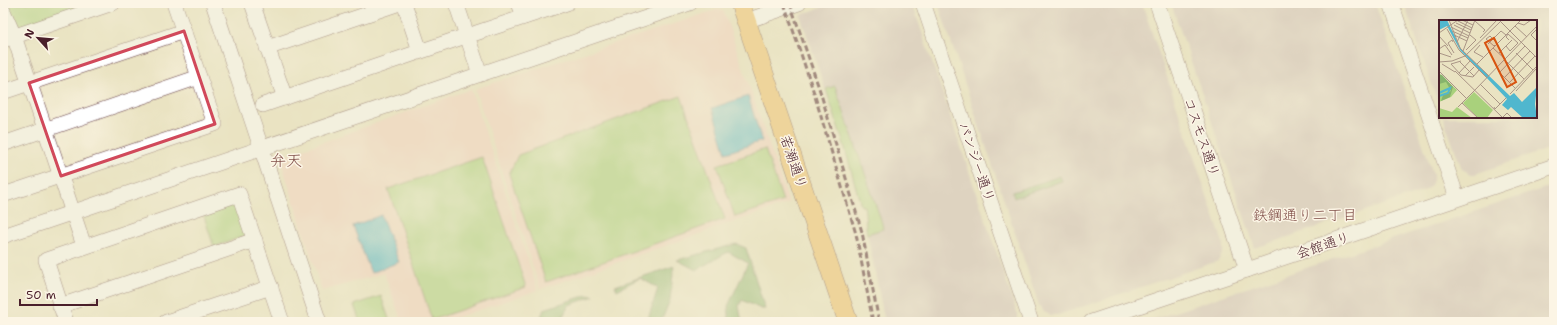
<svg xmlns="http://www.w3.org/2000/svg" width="1557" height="325" viewBox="0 0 1557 325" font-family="'Shantell Sans','Klee One',sans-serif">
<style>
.built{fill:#f5d2c3}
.industrial{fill:#d1bfbd}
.green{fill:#a9d17c;stroke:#7a7854}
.forest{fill:#86b36c;stroke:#68694c}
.water{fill:#50b7ce;stroke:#4d6b7c}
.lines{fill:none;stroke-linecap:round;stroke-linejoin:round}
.minor-casing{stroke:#623c42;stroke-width:16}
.major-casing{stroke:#623c42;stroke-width:20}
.minor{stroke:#fff;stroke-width:15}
.major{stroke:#f4c26a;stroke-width:19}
.rail{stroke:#4a1f2b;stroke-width:3;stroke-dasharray:6 3;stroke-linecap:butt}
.marked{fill:none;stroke:#d1495b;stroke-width:3;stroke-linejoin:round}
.labels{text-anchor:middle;stroke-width:3;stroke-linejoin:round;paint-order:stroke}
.street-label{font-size:14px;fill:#4a1f2b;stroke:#fcf5e5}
.neighbourhood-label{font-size:15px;fill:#82514b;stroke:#fcf5e5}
.quarter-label{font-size:16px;fill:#82514b;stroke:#fcf5e5}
.inset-river{fill:none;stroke:#50b7ce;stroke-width:2}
.inset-road{fill:none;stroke:#aa9586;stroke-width:1}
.view{fill:#d8530f;fill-opacity:0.15;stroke:#d8530f;stroke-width:2}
.inset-edge{fill:none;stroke:#4a1f2b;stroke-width:2}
</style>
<rect width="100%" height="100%" fill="#fcf5e5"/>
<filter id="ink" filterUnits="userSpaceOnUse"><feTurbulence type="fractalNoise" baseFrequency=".025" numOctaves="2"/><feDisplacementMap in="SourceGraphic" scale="8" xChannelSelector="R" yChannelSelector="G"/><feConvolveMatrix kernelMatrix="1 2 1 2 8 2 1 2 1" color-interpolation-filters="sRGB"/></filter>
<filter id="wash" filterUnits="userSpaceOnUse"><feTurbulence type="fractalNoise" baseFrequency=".012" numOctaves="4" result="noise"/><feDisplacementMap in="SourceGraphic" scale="16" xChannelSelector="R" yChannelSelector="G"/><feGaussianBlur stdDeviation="0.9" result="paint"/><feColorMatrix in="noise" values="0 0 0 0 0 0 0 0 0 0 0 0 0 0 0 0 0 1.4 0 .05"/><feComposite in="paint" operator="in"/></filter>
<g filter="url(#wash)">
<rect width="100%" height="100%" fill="#eae3c2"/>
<g class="built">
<polygon points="719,9 724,12 789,203 540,289 475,89"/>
<polygon points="471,89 538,290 443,322 402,322 384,273 322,291 281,161 284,156"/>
</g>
<g class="industrial">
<polygon points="834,3 912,3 1017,313 1017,322 885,322 865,223 866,219 864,206 861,206 845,148 800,15"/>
<polygon points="938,3 1142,3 1223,243 1223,252 1218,261 1058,315 1050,315 1044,312 1039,305"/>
<polygon points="1171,3 1375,3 1433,174 1433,180 1430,187 1424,191 1255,248"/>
<polygon points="1404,3 1554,3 1554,147 1475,174 1471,174 1462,169 1443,117 1536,117 1536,21 1440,21 1440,108"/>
<polygon points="1554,185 1554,322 1145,322"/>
</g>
<g class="green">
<polygon points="6,3 81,3 82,6 15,30"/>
<path d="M835,86L882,223L883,229L867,234C865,224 866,216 864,206H861L845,148L826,89Z"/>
<polygon points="681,96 725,219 546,282 509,174 518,155"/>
<polygon points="765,149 783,201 735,217 717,165"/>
<polygon points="482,157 526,287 432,320 388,189"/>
<polygon points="235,199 247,235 214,247 202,210"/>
<polygon points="381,296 390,322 360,322 354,305"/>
</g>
<g class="forest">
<polygon points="1060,176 1062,181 1014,198 1012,192"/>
<polygon points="736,244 746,248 765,309 761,309 742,300 739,306 742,322 727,322 729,316 728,306 748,263 728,252 696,270 677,260"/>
<polygon points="674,266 670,300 661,322 647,322 658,288 640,278 617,290 615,286"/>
<polygon points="587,295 594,296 569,305 560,322 539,322 544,309"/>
</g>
<g class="water">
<polygon points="748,96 762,141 726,153 712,108"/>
<polygon points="381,215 399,262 371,273 353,226"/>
</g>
</g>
<g filter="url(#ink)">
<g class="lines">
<g class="minor-casing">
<g id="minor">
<polyline points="213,3 319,322"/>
<polyline points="252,3 285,98"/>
<polyline points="404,3 420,51"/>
<polyline points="456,3 480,74"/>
<polyline points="519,3 524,17"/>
<polyline points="923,3 1031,322"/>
<polyline points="1157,3 1247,270"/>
<polyline points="1391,3 1457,198"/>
<polyline points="3,11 14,36 84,246"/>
<polyline points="746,21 799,3"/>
<polyline points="476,33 567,3"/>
<polyline points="3,40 113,3"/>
<polyline points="267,48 400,3"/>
<polyline points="3,92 184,31"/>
<polyline points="263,105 460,38"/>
<polyline points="3,144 199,77"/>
<polyline points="3,195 215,124 174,3"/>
<polyline points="3,236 690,3"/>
<polyline points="60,306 255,240"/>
<polyline points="66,322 46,260 239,194 282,322"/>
<polyline points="166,322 271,287"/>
<polyline points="1091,322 1247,270 1554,166"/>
</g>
</g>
<g class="major-casing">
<polyline id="major" points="740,3 848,322"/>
</g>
<use href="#minor" class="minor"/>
<use href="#major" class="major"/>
<g class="rail">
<polyline points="784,3 814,93 856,234 873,322"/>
<polyline points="790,3 820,91 862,232 879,322"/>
</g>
</g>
</g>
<path d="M0 0H1557V325H0ZM184,31L215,124L61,176L29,83Z" fill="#eae3c2" fill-opacity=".55" fill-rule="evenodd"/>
<path class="marked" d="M184,31L215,124L61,176L29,83Z"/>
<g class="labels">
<g class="street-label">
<text transform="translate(1202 137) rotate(71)" y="5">コスモス通り</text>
<text transform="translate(794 162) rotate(71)" y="5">若潮通り</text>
<text transform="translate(977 162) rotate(71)" y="5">パンジー通り</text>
<text transform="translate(1323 245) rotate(-19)" y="5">会館通り</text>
</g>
<g class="neighbourhood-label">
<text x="1305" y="220">鉄鋼通り二丁目</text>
</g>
<g class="quarter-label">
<text x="286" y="166">弁天</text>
</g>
</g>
<g transform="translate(1439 20)">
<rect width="98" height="98" fill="#eae3c2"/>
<path d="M0,54L18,70L12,77L0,82ZM35,72L54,90L48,98H39L24,83ZM18,87L33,98H0V88L13,92Z" fill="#a9d17c"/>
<path d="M0,54L3,55L19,72L14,67L11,77L2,81L4,75L12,71L7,62L0,64Z" fill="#86b36c"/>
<path d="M0,0H8L22,29L71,76L75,73L83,82L98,67L96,84L98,98H84L72,87L69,90L63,85L68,79L21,30L8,6L0,10Z" fill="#50b7ce"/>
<path class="inset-river" d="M0,73L11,68L9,73L0,76"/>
<path class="inset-road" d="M10,0L21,28L50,56M17,0L33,8M23,0L34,5M36,1L46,10L44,12M61,1L98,38M17,3L32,10M79,3L85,5L92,0M15,5L31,13M76,6L88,17M12,7L30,16M8,9L20,30L48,58M98,9L92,15L98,21M13,11L29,18M0,13L19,0M15,15L28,21M0,16L9,26M41,18L58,0M14,22L13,20L9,23L15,33M18,22L29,0M49,24L62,11L67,15M41,25L35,32L44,37M56,25L55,26L47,19L51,16L59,24M67,26L71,31L79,23L69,14L67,17L70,20M54,28L66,39M0,29L6,25L13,35M27,30L37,20L31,15M24,31L36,0M0,33L12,37M60,33L73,20M77,33L94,50M22,41L12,44L22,55L34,57L40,50M0,42L13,41L26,36L63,0M21,42L35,56M68,42L85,59M3,44L16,52M38,44L82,0M0,51L27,78M16,51L64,98M59,51L76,68M20,53L31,41M60,53L86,26M26,56L35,47M65,58L91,31M70,63L96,36M41,64L61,84M35,71L98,6M77,71L97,49M71,74L98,46M23,83L19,87L35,71M23,83L39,98M55,87L56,89L67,78M63,98L68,93L73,98"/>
<path class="view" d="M55,18L77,62L68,67L46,23Z"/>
<rect width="98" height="98" class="inset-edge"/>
</g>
<rect width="1557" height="325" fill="none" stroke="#fcf5e5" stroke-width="16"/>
<g transform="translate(38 38) rotate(297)" stroke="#fcf5e5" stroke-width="3" paint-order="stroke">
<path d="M0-3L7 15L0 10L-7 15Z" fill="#4a1f2b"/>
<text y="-6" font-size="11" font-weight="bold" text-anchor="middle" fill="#4a1f2b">N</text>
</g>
<path d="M20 299v6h77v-6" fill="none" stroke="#4a1f2b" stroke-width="2"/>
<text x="26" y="299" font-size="12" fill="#4a1f2b" stroke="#fcf5e5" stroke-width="3" paint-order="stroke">50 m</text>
</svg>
